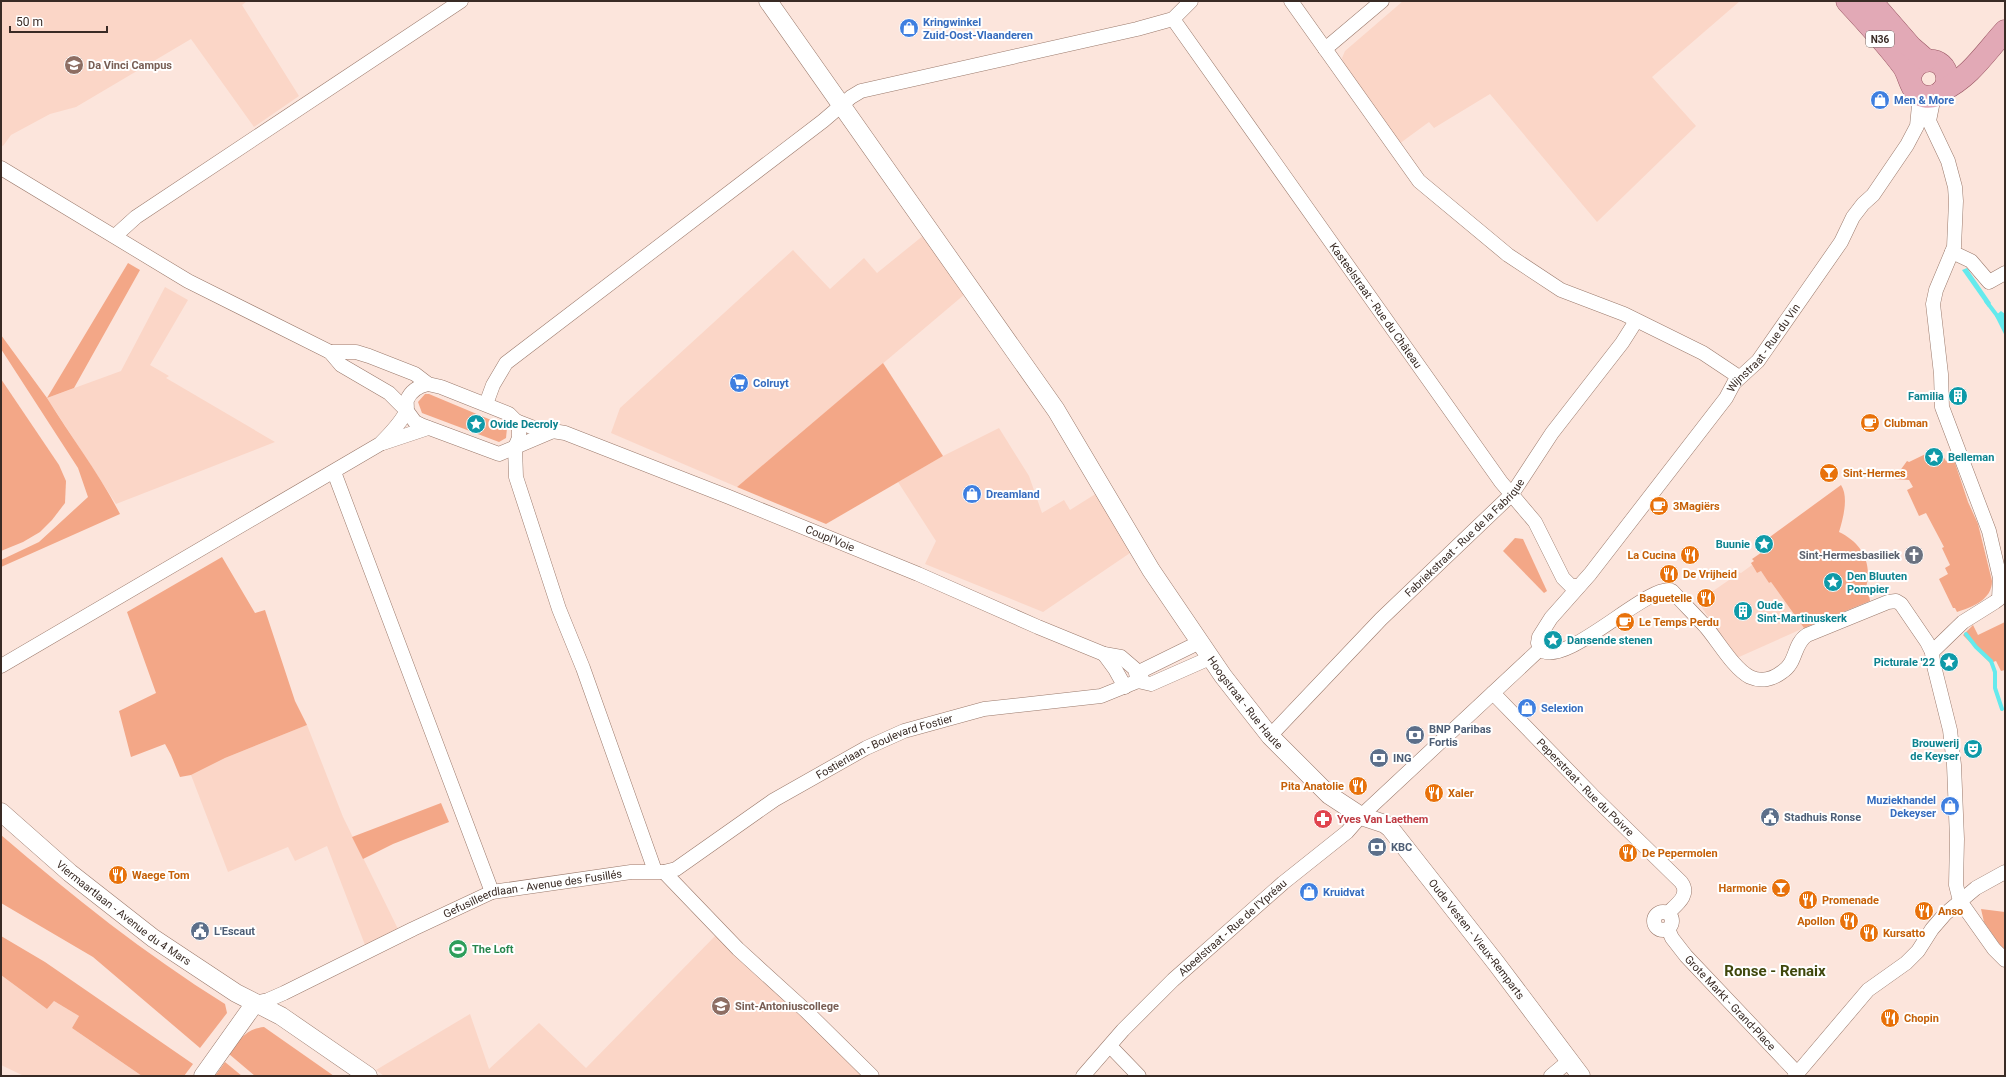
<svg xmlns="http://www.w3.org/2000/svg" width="2006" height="1077" viewBox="0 0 2006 1077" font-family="Roboto,sans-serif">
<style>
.built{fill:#fbd6c7}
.green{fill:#f3a787}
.water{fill:#64eaed}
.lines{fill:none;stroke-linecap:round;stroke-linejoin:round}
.stream{stroke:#64eaed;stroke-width:4}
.minor-casing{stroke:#9a796b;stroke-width:15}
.tertiary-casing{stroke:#9a796b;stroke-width:19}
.primary-casing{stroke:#9a5864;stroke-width:23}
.minor{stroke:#fff;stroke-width:14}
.tertiary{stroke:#fff;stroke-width:18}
.primary{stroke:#e2a9b6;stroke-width:22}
.labels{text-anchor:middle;stroke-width:4;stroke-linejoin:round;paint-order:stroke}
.shield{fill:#fff;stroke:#746b66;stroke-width:1}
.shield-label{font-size:10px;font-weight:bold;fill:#392b25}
.shop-label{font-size:11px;font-weight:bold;fill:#366cbe;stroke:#fff;text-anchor:start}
.education-label{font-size:11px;font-weight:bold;fill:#785e54;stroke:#fff;text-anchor:start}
.street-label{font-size:11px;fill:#392b25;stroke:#fff}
.culture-label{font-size:11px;font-weight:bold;fill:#0d838f;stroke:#fff;text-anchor:start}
.food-label{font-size:11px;font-weight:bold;fill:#c56008;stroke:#fff;text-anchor:start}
.worship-label{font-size:11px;font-weight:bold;fill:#5b616d;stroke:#fff;text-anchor:end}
.service-label{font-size:11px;font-weight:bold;fill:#4e5e75;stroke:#fff;text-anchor:start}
.health-label{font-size:11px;font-weight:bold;fill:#be3a42;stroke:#fff;text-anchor:start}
.leisure-label{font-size:11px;font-weight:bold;fill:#27864d;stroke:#fff;text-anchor:start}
.district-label{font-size:15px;font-weight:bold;fill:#3f470c;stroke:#fff}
</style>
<rect width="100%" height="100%" fill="#fce5dc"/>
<g class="built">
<polygon points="1,1 247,1 242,5 299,96 254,127 191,39 76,107 50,114 11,135 3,146 1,145"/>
<polygon points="1403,1 1740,1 1652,77 1696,126 1597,222 1490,94 1434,128 1429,122 1399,144 1344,64 1342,58 1345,51"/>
<polygon points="924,235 965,294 737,487 611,433 620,408 793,250 830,289 864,258 877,273"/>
<polygon points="165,287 188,300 150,365 169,376 166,378 275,442 116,504 47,398 121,371"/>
<polygon points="999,428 1029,476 1042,513 1064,500 1070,510 1097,493 1133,551 1043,612 925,564 936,541 898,482 943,456"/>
<polygon points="1752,565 1757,573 1761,571 1769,583 1771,582 1804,628 1739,657 1734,656 1699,603 1700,600 1729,580 1728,578 1731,579 1738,572 1741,573"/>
<polygon points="307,725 343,817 398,929 365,945 327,846 295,861 288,847 228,872 191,775 225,758"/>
<polygon points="718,933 869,1076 384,1076 376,1070 470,1014 489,1069 539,1023 586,1068"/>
<polygon points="1,975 47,1009 54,1001 79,1016 72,1028 142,1076 24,1076 1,1065"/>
</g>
<g class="green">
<path d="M128,263L140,270L74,388L47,398C71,437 99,473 120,514L1,567V560L39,542L88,497L78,468L1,349V335L47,398Z"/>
<polygon points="883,363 943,456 826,524 737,487"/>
<polygon points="1,379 59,465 66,481 65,503 52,520 40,532 23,542 1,551"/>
<polygon points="425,394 429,394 503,425 507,428 506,438 499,442 422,413 418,402"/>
<path d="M1938,448L1946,461L1953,457L1968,502L1978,524L1992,581C1992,600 1972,607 1957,612L1955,608H1953L1939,579L1948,574L1945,568L1950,565L1942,548L1944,547L1926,513L1919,516L1907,490L1913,487L1909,480L1894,479L1907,461L1909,462Z"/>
<path d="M1841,485C1849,497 1843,519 1839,532C1856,540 1868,554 1868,574C1869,579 1866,584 1866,589C1867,594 1870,596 1870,601L1804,628L1771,582L1769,583L1761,571L1757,573L1751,563L1754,561L1752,559L1768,548L1763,542Z"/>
<polygon points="1515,538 1523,539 1547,591 1544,593 1503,551"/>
<polygon points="222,557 255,613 265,610 295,701 307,725 225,758 191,775 180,777 171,755 165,744 131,757 119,711 156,693 127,612"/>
<polygon points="2005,622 2005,670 2001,671 1996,661 1990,663 1963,635 1973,625 1978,635"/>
<polygon points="441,803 449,822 393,844 363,859 352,837"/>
<path d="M1,835C72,896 145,954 225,1004L227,1013L200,1048L93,957L1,903Z"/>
<polygon points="1981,909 2005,912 2005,911 2005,952 1984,922"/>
<polygon points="1,936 45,962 193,1064 184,1076 142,1076 72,1028 79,1016 54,1001 47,1009 1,975"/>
<path d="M264,1027L334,1076H255L229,1054C240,1040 245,1029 264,1027Z"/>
<polygon points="225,1062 242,1076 215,1076"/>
</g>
<g class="water">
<polygon points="1967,268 1991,303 1988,307 1962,270"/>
<polygon points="2001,311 2005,314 2005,336 1995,316"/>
</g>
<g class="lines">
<g class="stream">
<polyline points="1986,301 2005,326"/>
<polyline points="1966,634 1976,647 1991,661 1995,672 1995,688 2002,709"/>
</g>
<g class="minor-casing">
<g id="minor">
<polyline points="1291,1 1419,181 1508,255 1561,290 1624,314 1703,353 1739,377"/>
<path id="s1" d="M1173,19L1501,482L1535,522L1563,578L1571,586H1579"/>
<polyline points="1325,49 1382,1"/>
<polyline points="1,168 188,281 330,352 341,365 389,393 407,411 415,422 421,425 499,454 553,431"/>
<polyline points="115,236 136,217 461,1"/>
<polyline points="1952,252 1971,261 1989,282 2005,273"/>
<polyline points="330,352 356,352 369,356 415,374 428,384 441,387 509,414 516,421 519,429 519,438 515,447 516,477 559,609 583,668 655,871"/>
<polyline points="486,404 493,385 506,363 823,121 851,97 861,91 1137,29 1173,19 1191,1"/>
<path id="s2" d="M516,421L534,428L565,433L729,497L918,574L1038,627L1104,654L1121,657L1135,669L1138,681"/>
<polyline points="383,443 428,428"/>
<polyline points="334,472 492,892"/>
<path d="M1540,649C1564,671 1650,581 1672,591C1683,603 1695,615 1706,627C1718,641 1734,669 1750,677C1761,682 1773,679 1782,672C1797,663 1793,644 1807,635L1888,602L1896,601L1901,604L1927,642L1932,652L1933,662L1950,730L1954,765L1957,839L1956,885L1960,901L1994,949L2005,960"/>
<path id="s3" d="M1540,649L1538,643L1539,637L1551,618L1590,574L1726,398L1734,383L1758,361L1841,242L1853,217L1863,204L1873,195L1907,145L1917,126L1920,95"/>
<polyline points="1932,652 1963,622 1995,602 1999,599 2000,578 1989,531 1942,407 1941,374 1933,304 1936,290 1954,247 1956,201 1955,187 1948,161 1929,121 1934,96"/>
<polyline points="1104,654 1115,669 1125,687"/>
<path d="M1,666L380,444C389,435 400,424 406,412C408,409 406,404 407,400C411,390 419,386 428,384"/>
<polyline points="1138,681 1143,670 1200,642"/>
<path id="s4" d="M1493,693L1592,795L1681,882C1691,895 1676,905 1668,913"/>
<path id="s5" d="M1270,736L1381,619L1512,494L1552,433L1622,343L1636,321"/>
<polyline points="664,872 738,949 805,1010 872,1076"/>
<circle cx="1663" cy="921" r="9"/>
<path id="s6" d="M1668,929L1672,938L1686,956L1797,1073"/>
<path id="s7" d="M255,1003L268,1000L284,993L413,929L492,892L631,872H664L676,869L774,800L866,748L904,731L984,709L1101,696L1138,681L1151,684L1210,658"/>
<polyline points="1110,1046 1139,1076"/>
<path id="s8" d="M1083,1076L1123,1030L1173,980L1283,883L1347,832L1361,816L1540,649"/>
<polyline points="1551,1076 1569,1061"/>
<polyline points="1795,1076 1868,990 1906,963 1918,951 1932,929 1945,914 1976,888 2005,872"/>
</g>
</g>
<g class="tertiary-casing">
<g id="tertiary">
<path id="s9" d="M768,1L1056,410L1151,570L1223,676L1270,736L1329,795L1361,816L1385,824L1390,828L1496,963L1581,1076"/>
<path id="s10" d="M1,812L70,873L153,938L236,993L281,1016L368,1076"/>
<polyline points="203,1076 255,1003"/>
</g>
</g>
<g class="primary-casing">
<g id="primary">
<path d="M1847,1C1866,22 1886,43 1903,66C1908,73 1910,85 1915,91C1926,103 1948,95 1947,78C1946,54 1913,55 1910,79"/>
<polyline points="1871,1 1911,47 1926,60"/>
<path d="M1943,90C1970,77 1985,53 2005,31"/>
</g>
</g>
<use href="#minor" class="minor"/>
<use href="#tertiary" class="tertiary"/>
<use href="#primary" class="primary"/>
</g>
<defs>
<g id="shop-disc" transform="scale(1)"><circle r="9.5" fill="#3f7fe0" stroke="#fff"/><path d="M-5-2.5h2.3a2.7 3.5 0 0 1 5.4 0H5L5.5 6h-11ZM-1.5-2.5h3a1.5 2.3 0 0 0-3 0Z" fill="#fff"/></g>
<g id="school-disc" transform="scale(1)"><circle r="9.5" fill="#8d6e63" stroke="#fff"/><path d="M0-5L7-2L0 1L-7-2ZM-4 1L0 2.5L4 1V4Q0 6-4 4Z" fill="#fff"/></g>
<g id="supermarket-disc" transform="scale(1)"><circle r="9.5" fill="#3f7fe0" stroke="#fff"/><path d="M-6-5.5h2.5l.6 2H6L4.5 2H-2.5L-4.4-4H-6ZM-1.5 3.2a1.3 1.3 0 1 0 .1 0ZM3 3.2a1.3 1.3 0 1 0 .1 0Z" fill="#fff"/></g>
<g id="building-disc" transform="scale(1)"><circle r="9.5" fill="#0f9aa8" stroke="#fff"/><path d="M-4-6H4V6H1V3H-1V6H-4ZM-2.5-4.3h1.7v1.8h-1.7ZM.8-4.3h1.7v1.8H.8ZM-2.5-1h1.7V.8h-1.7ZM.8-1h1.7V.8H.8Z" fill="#fff"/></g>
<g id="cafe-disc" transform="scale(1)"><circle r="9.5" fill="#e8710a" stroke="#fff"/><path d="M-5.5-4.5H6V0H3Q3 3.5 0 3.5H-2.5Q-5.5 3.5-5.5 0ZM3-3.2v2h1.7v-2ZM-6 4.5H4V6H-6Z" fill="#fff"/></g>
<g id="sight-disc" transform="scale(1)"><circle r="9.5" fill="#0f9aa8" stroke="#fff"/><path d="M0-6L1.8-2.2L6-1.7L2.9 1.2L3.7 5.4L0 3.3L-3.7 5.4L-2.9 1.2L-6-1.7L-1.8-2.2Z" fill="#fff"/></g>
<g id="bar-disc" transform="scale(1)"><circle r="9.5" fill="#e8710a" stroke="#fff"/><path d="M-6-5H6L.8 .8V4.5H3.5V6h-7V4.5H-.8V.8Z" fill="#fff"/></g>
<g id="restaurant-disc" transform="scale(1)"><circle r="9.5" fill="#e8710a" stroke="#fff"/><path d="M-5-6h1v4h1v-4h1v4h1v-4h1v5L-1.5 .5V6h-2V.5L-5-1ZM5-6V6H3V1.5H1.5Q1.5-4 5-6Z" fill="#fff"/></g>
<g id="church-disc" transform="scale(1)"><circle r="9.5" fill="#6b7280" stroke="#fff"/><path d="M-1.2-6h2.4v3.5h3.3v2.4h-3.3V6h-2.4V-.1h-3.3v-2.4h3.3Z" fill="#fff"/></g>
<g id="bank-disc" transform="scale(1)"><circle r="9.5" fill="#5c6f8a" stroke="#fff"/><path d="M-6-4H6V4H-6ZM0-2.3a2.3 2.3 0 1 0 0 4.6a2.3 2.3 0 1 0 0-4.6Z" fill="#fff"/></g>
<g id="theatre-disc" transform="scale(1)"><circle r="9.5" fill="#0f9aa8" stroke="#fff"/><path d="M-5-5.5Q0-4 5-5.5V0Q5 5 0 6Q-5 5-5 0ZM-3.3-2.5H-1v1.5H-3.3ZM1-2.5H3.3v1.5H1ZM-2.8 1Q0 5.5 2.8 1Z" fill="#fff"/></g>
<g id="civic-disc" transform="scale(1)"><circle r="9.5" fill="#5c6f8a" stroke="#fff"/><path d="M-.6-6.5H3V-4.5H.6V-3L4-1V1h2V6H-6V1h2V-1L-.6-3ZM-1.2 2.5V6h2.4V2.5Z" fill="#fff"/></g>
<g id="pharmacy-disc" transform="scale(1)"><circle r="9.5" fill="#e0444e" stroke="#fff"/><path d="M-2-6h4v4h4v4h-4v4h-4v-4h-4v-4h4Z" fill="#fff"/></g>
<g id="stadium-disc" transform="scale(1)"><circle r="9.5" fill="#2e9e5b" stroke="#fff"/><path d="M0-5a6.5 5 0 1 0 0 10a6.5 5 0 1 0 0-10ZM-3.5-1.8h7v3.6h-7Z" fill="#fff"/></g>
</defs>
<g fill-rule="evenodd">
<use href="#shop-disc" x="909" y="28"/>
<use href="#school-disc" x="74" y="65"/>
<use href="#shop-disc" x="1880" y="100"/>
<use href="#supermarket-disc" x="739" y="383"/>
<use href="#building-disc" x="1958" y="396"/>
<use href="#cafe-disc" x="1870" y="423"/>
<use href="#sight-disc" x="476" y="424"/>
<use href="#sight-disc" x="1934" y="457"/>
<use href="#bar-disc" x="1829" y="473"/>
<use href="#shop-disc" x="972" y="494"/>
<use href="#cafe-disc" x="1659" y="506"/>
<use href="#sight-disc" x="1764" y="544"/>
<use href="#restaurant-disc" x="1690" y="555"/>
<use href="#church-disc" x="1914" y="555"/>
<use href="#restaurant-disc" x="1669" y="574"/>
<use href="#sight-disc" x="1833" y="582"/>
<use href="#restaurant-disc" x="1706" y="598"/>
<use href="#building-disc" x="1743" y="611"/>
<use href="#cafe-disc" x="1625" y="622"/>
<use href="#sight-disc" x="1553" y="640"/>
<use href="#sight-disc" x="1949" y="662"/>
<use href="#shop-disc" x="1527" y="708"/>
<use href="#bank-disc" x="1415" y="735"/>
<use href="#theatre-disc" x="1973" y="749"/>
<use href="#bank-disc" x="1379" y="758"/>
<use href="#restaurant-disc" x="1358" y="786"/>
<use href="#restaurant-disc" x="1434" y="793"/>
<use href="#shop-disc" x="1950" y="806"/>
<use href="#civic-disc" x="1770" y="817"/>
<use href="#pharmacy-disc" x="1323" y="819"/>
<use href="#bank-disc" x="1377" y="847"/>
<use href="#restaurant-disc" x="1628" y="853"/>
<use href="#restaurant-disc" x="118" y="875"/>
<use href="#bar-disc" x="1781" y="888"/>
<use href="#shop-disc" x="1309" y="892"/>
<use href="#restaurant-disc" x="1808" y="900"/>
<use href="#restaurant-disc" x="1924" y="911"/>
<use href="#restaurant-disc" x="1849" y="921"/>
<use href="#civic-disc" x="200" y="931"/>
<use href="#restaurant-disc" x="1869" y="933"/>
<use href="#stadium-disc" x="458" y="949"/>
<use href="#school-disc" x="721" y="1006"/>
<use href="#restaurant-disc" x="1890" y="1018"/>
</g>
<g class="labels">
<rect class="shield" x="1866" y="31" width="28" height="16" rx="3"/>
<g class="shield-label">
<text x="1880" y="43">N36</text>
</g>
<g class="shop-label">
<text x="923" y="26">Kringwinkel<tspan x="923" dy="13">Zuid-Oost-Vlaanderen</tspan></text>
<text x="1894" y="104">Men &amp; More</text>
<text x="753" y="387">Colruyt</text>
<text x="986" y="498">Dreamland</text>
<text x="1541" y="712">Selexion</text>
<text x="1936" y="804" text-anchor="end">Muziekhandel<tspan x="1936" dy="13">Dekeyser</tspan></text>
<text x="1323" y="896">Kruidvat</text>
</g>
<g class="education-label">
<text x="88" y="69">Da Vinci Campus</text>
<text x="735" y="1010">Sint-Antoniuscollege</text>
</g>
<g class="street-label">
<text dy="4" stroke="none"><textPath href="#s1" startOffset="351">Kasteelstraat - Rue du Château</textPath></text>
<text dy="4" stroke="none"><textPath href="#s3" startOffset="379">Wijnstraat - Rue du Vin</textPath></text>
<text dy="4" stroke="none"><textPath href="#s5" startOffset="278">Fabriekstraat - Rue de la Fabrique</textPath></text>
<text dy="4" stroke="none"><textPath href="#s2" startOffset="336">Coupl'Voie</textPath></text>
<text dy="4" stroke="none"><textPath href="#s9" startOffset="849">Hoogstraat - Rue Haute</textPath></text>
<text dy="4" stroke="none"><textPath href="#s7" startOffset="691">Fostierlaan - Boulevard Fostier</textPath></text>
<text dy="4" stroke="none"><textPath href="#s4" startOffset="132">Peperstraat - Rue du Poivre</textPath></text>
<text dy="4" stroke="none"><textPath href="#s7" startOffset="301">Gefusilleerdlaan - Avenue des Fusillés</textPath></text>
<text dy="4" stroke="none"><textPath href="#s10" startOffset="159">Viermaartlaan - Avenue du 4 Mars</textPath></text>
<text dy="4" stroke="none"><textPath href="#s8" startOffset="211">Abeelstraat - Rue de l'Ypréau</textPath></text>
<text dy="4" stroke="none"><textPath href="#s9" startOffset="1185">Oude Vesten - Vieux-Remparts</textPath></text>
<text dy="4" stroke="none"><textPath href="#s6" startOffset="97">Grote Markt - Grand-Place</textPath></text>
</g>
<g class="culture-label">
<text x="1944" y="400" text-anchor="end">Familia</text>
<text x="490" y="428">Ovide Decroly</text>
<text x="1948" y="461">Belleman</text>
<text x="1750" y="548" text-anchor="end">Buunie</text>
<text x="1847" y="580">Den Bluuten<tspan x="1847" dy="13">Pompier</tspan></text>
<text x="1757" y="609">Oude<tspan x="1757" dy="13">Sint-Martinuskerk</tspan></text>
<text x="1567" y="644">Dansende stenen</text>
<text x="1935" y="666" text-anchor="end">Picturale '22</text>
<text x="1959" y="747" text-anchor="end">Brouwerij<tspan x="1959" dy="13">de Keyser</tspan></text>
</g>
<g class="food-label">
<text x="1884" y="427">Clubman</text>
<text x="1843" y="477">Sint-Hermes</text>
<text x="1673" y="510">3Magiërs</text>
<text x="1676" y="559" text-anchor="end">La Cucina</text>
<text x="1683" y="578">De Vrijheid</text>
<text x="1692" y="602" text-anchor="end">Baguetelle</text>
<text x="1639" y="626">Le Temps Perdu</text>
<text x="1344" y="790" text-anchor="end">Pita Anatolie</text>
<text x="1448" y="797">Xaler</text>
<text x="1642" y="857">De Pepermolen</text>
<text x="132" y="879">Waege Tom</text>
<text x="1767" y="892" text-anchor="end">Harmonie</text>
<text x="1822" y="904">Promenade</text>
<text x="1938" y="915">Anso</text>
<text x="1835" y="925" text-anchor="end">Apollon</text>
<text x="1883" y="937">Kursatto</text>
<text x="1904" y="1022">Chopin</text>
</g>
<g class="worship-label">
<text x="1900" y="559">Sint-Hermesbasiliek</text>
</g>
<g class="service-label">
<text x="1429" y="733">BNP Paribas<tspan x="1429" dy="13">Fortis</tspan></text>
<text x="1393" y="762">ING</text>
<text x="1784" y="821">Stadhuis Ronse</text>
<text x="1391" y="851">KBC</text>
<text x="214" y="935">L'Escaut</text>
</g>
<g class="health-label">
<text x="1337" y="823">Yves Van Laethem</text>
</g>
<g class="leisure-label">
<text x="472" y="953">The Loft</text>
</g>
<g class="district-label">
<text x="1775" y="976">Ronse - Renaix</text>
</g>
</g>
<rect width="2006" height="1077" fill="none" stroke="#392b25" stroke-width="4"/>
<path d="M10 26v6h97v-6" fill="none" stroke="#392b25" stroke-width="2"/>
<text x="16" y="26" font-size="12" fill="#392b25" stroke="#ffffff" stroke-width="3" paint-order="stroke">50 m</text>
</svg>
